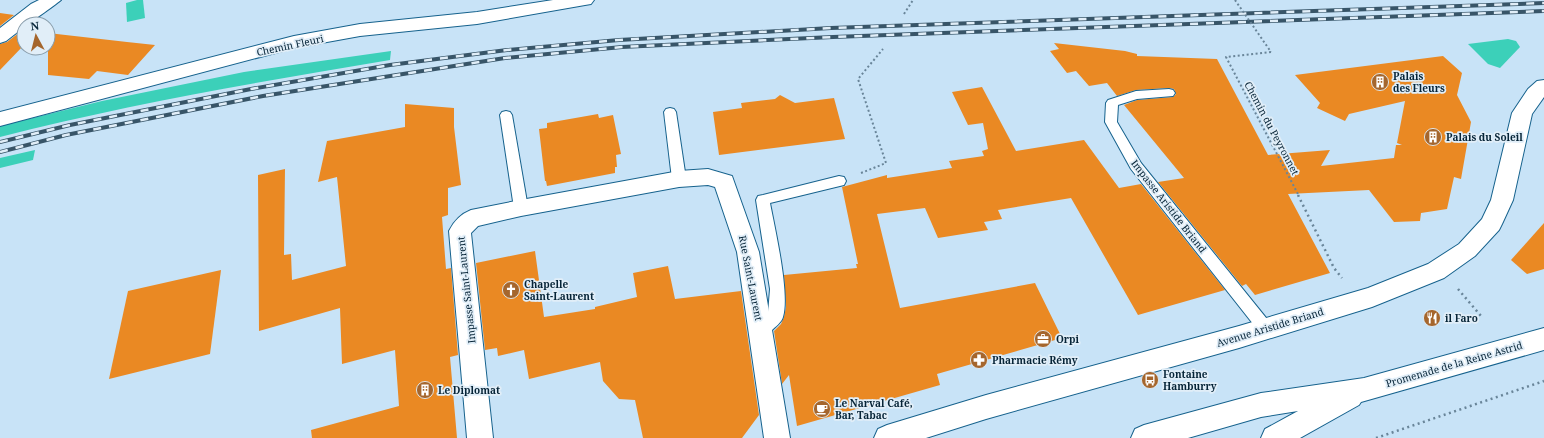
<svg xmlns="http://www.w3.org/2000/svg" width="1544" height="438" viewBox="0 0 1544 438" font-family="'Noto Serif',serif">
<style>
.water{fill:#3cd0b9}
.building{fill:#ea8923}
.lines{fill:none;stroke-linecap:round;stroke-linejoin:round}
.service-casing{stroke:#16628d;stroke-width:2}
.minor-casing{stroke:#16628d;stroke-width:2}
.secondary-casing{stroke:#16628d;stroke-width:2}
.primary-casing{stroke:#16628d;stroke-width:2}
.path-far1{stroke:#698599;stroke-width:2;stroke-dasharray:2 2.5;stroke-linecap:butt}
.path{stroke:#698599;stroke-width:2.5;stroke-dasharray:2 3.5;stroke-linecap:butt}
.service{fill:#fff;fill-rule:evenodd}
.minor{fill:#fff;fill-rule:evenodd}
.secondary{fill:#fff;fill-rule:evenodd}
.primary{fill:#fff;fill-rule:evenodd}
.rail-casing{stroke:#385568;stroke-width:4}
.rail{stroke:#e1eef8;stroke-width:2.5;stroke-dasharray:8;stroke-linecap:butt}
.path-bridge{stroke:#698599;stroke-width:2;stroke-dasharray:2 2.5;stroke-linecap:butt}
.labels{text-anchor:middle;stroke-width:3.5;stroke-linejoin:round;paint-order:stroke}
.street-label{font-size:10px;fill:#062437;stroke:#e1eef8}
.poi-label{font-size:10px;font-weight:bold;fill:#062437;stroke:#e1eef8;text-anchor:start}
</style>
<rect width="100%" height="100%" fill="#c8e3f7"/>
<g class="water">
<polygon points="137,0 143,0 145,18 127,22 126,3"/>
<polygon points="1508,39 1516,41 1520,47 1500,68 1488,64 1468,44"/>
<path d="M391,51L390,60C259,82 129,104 0,137V126L102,101L244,72Z"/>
<polygon points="35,150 33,160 0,168 0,158"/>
</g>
<g class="building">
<polygon points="0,13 14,15 0,26"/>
<polygon points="24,29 24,45 0,70 0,44 7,42"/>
<polygon points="48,33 127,42 155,45 128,75 97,71 89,79 48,75"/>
<polygon points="1054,43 1125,51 1137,54 1137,56 1217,59 1268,155 1330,150 1321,166 1394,158 1396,145 1402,145 1397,143 1405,101 1349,114 1345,121 1317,108 1320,103 1295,75 1443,56 1462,73 1457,95 1471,122 1461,179 1454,177 1447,209 1421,213 1420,221 1394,222 1369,190 1288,194 1330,273 1255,295 1246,284 1242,286 1158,182 1184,178 1124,105 1137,100 1173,97 1176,94 1174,89 1169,88 1136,90 1117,96 1107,83 1089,86 1076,71 1067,73 1050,51 1059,49"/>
<polygon points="982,87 1016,151 1084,140 1119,188 1141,184 1225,290 1138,315 1071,198 998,210 1002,219 984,222 988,230 938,238 925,208 877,214 900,308 1035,283 1062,338 937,374 940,385 797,426 789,375 782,384 774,331 781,324 784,317 786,307 784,275 857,268 856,264 858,264 842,187 887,175 887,178 952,168 949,161 984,156 982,151 988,149 983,123 968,125 952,92"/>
<polygon points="780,95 795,103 834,98 845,139 719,155 713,112 742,108 741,103 775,99"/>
<polygon points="405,104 454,108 454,127 461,185 448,188 448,215 442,217 446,269 451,268 458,355 450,357 457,438 312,438 311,430 399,406 395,350 342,364 340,308 259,331 258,175 285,169 284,255 291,254 292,280 346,266 337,177 318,182 327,141 405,127"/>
<polygon points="598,114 599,118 613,115 621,154 616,155 617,167 615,167 615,173 547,186 546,181 545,181 539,129 547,128 547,123"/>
<polygon points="1544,223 1544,269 1527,274 1511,260"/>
<polygon points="535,251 544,317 595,309 595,307 637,297 633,273 668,266 675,299 741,291 759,415 742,438 643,438 635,400 619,399 603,381 600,362 529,379 524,350 498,356 497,348 485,350 476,263"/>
<polygon points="221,270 210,354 109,379 128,291"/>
</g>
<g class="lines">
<g class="service-casing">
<g id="service">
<polygon points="1169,89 1173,90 1175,93 1173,96 1137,99 1118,105 1117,122 1141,163 1271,324 1274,329 1271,334 1266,336 1261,334 1131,169 1105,122 1106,103 1108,100 1136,91"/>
<polygon points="670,108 674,109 676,112 686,179 684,183 679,184 674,183 672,179 664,112 666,109"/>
<polygon points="506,111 510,112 512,115 528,208 526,212 521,213 516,212 514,208 500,115 502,112"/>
<path d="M839,176L844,177L846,181L844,185L770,203C775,229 790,294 783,317C782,322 775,327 771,331C766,336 763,338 756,336L753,331L756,326L768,314L770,289L756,200L758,196L763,195Z"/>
</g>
</g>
<g class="minor-casing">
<g id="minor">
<path d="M39,0H61C59,2 30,23 27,24C26,24 25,24 24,24V27L6,41L0,43V28L31,4Z"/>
<polygon points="553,0 594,0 591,4 585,5 477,24 360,36 294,48 0,126 0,112 294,36 360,24 477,12"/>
<path d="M708,169L732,176L759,252L790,438H764L737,252L715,187L708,185L679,187L521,216L478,226L471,233L493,438H467L449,231C454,221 461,214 471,210L521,200L679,171Z"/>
</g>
</g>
<g class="secondary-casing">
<polygon id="secondary" points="1544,80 1544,97 1532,114 1513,200 1502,224 1499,230 1475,256 1444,278 1372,307 1239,348 986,419 926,438 874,438 878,429 887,425 986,395 1239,326 1368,288 1428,264 1459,244 1482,219 1491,200 1512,113 1528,89 1537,81"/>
</g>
<g class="primary-casing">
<polygon id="primary" points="1544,328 1544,350 1361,402 1359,405 1300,438 1261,438 1265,429 1298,411 1261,417 1188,438 1131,438 1135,429 1144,425 1261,393 1364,378"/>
</g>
<g class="path-far1">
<polyline points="904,14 913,0"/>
<polyline points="1271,52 1226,57 1299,196"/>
<polyline points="861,173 886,163 858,79 883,49"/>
</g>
<g class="path">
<polyline points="1298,195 1334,268 1342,278"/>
<polyline points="1458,289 1481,316"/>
<polyline points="1376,438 1544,381"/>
</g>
<use href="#service" class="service"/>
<use href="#minor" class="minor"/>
<use href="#secondary" class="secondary"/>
<use href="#primary" class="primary"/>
<g class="rail-casing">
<g id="rail">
<polyline points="0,142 70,125 251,89 390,65 507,50 619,40 831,28 1544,3"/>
<polyline points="0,152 66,135 263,96 505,58 622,47 833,37 1544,11"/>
</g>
</g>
<use href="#rail" class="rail"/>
<polyline class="path-bridge" points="1235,0 1271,52"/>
</g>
<defs>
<g id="building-disc" transform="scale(0.9)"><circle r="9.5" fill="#a5662d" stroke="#e1eef8"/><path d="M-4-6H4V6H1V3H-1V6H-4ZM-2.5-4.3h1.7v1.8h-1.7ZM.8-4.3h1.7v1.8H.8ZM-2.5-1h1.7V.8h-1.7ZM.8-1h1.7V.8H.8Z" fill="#fff"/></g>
<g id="church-disc" transform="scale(0.9)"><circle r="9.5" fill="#a5662d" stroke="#e1eef8"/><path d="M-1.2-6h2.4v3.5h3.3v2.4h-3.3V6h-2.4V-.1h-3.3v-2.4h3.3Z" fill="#fff"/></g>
<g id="restaurant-disc" transform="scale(0.9)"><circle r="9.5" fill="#a5662d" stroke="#e1eef8"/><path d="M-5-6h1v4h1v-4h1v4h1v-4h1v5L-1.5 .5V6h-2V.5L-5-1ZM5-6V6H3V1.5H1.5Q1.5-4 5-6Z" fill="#fff"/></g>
<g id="office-disc" transform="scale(0.9)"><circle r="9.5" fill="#a5662d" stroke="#e1eef8"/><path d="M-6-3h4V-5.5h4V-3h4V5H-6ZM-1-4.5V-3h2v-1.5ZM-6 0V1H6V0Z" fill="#fff"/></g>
<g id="pharmacy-disc" transform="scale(0.9)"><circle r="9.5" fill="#a5662d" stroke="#e1eef8"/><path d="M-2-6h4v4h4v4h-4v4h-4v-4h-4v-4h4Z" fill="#fff"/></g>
<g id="bus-disc" transform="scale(0.9)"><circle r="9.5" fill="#a5662d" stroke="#e1eef8"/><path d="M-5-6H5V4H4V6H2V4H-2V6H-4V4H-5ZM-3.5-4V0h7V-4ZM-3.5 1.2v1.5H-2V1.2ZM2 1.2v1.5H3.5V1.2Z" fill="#fff"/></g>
<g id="cafe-disc" transform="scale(0.9)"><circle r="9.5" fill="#a5662d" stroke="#e1eef8"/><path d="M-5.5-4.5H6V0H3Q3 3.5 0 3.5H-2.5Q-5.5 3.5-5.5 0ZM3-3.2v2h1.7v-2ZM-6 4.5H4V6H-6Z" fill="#fff"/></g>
</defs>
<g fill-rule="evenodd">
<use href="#building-disc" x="1380" y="82"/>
<use href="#building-disc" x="1433" y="137"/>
<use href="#church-disc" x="511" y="290"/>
<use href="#restaurant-disc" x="1432" y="318"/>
<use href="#office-disc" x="1043" y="339"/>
<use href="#pharmacy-disc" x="979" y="360"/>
<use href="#bus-disc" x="1150" y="380"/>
<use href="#building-disc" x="425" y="390"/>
<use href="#cafe-disc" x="822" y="409"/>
</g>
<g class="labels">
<g class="street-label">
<text transform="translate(290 45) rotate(-12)" y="4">Chemin Fleuri</text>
<text transform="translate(1272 128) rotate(62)" y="4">Chemin du Peyronnet</text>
<text transform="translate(1169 206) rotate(52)" y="4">Impasse Aristide Briand</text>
<text transform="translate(751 278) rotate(79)" y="4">Rue Saint-Laurent</text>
<text transform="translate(466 290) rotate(-96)" y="4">Impasse Saint-Laurent</text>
<text transform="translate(1270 327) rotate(-17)" y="4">Avenue Aristide Briand</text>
<text transform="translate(1454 364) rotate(-16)" y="4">Promenade de la Reine Astrid</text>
</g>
<g class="poi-label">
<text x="1393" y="80">Palais<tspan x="1393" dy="12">des Fleurs</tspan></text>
<text x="1446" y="141">Palais du Soleil</text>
<text x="524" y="288">Chapelle<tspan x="524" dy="12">Saint-Laurent</tspan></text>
<text x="1445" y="322">il Faro</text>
<text x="1056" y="343">Orpi</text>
<text x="992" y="364">Pharmacie Rémy</text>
<text x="1163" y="378">Fontaine<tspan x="1163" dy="12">Hamburry</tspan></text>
<text x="438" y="394">Le Diplomat</text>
<text x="835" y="407">Le Narval Café,<tspan x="835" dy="12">Bar, Tabac</tspan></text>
</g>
</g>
<g transform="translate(36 36) rotate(353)"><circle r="19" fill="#e1eef8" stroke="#899dab"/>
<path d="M0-3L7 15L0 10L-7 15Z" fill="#a5662d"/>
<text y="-6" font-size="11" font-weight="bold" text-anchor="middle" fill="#062437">N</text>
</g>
</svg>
